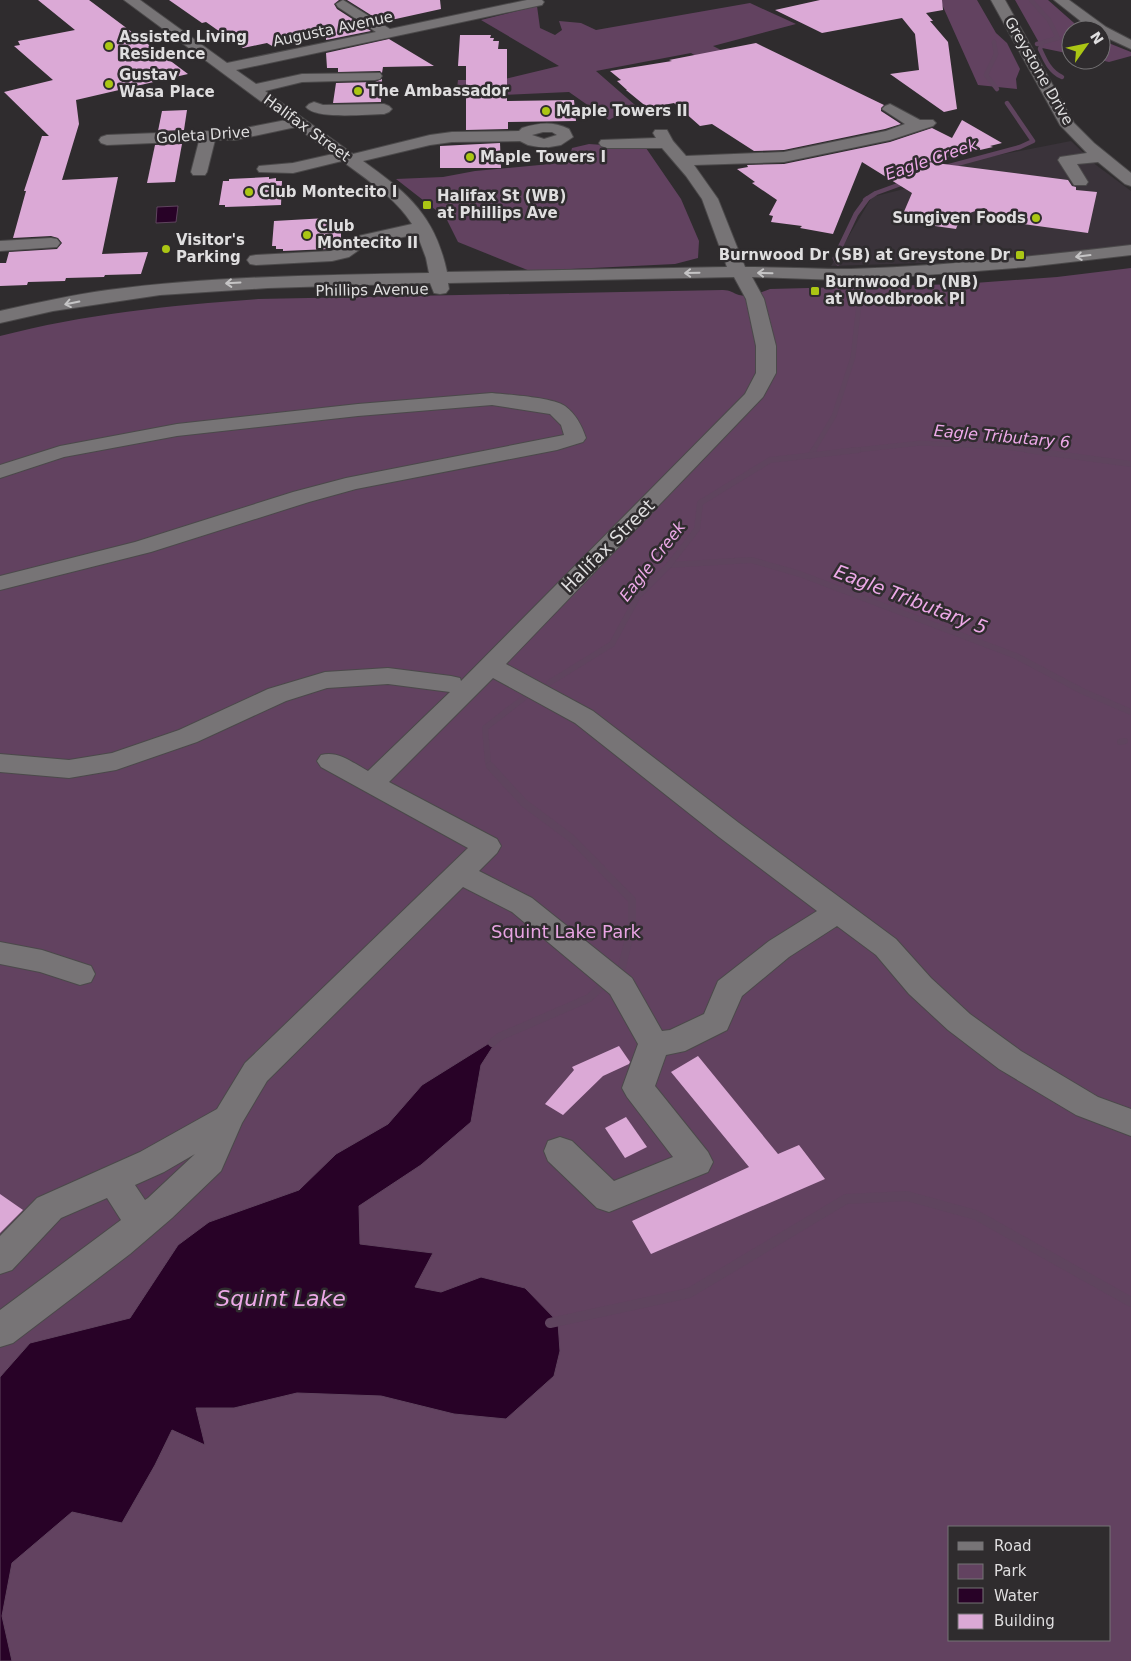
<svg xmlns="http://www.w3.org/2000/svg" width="1131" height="1661" viewBox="0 0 1131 1661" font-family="'DejaVu Sans',sans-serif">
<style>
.built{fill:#3a333a}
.green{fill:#624260;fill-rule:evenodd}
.water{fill:#280227;stroke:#5f445e}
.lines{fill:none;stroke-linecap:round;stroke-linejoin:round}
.stream-far4{stroke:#5f445e;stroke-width:4.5}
.stream-far3{stroke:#5f445e;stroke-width:5}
.stream-far2{stroke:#5f445e;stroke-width:6}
.stream-far1{stroke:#5f445e;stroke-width:8}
.stream{stroke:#5f445e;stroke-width:10}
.building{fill:#dba9d6}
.minor-casing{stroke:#4b494a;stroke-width:2}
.minor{fill:#777476;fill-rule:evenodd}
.oneway{stroke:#c5c4c5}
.poi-dot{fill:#abc614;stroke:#2f2c2e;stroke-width:2}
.labels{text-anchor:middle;stroke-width:5;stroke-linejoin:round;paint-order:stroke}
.far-street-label{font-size:15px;fill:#dfdedf;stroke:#2f2c2e}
.far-poi-label{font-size:15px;font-weight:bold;fill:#dfdedf;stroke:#2f2c2e;text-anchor:start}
.far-water-label{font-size:16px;font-style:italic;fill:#eda9e8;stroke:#2f2c2e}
.street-label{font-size:18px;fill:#dfdedf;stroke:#2f2c2e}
.park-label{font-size:18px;fill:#e8a4e3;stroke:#2f2c2e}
.water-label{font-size:19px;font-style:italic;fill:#eda9e8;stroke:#2f2c2e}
.near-water-label{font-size:22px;font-style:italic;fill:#eda9e8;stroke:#2f2c2e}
</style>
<rect width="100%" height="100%" fill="#2f2c2e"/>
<polygon class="built" points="1071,141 1096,165 1131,191 1131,245 1058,254 983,261 831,266 872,197 912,187 950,167 952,164"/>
<g class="green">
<polygon points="940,0 977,0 996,33 1007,43 1020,69 1016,79 1017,89 978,85"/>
<polygon points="1015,0 1048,0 1082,30 1071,30 1071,54 1042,48"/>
<polygon points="750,3 796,24 713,46 775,77 729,76 691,53 596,71 635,105 609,120 569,92 456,97 458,80 501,80 559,66 481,20 537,6 540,28 555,35 562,30 559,21 581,23 596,30"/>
<polygon points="1101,40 1131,52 1131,56 1109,62 1100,60"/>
<polygon points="589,144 646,148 681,199 699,241 698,258 675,264 530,271 458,242 446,218 396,179 443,177 475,171 571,162 570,156 572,148"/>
<path d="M1131,268V1661H0V336C84,314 172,305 258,299L723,290C730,290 733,293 739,295C749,298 761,292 770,289L961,284L1057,277ZM950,1527H1110V1640H950Z"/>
</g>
<g class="water">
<polygon points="178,206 176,222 156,223 157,207"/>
<polygon points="499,1037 481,1065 471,1122 421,1165 359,1206 360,1244 433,1253 415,1287 441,1292 481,1277 525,1288 558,1322 560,1351 554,1376 506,1419 454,1414 381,1396 297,1393 234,1408 196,1408 205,1445 172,1430 155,1465 122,1523 72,1512 12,1563 2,1616 12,1661 0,1661 0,1377 30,1343 130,1318 178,1245 209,1222 299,1190 336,1154 388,1124 422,1085"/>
</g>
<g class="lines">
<g class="stream-far4">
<polyline points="1031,0 1049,20 1058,38 1037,44"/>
<polyline points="994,42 996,54 986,75 997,89"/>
<path d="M1042,43L1040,49C1045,60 1050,72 1062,77"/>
<polyline points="942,168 1020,147 1033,141 1007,103"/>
<polyline points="865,200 876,193 909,181"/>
</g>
<g class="stream-far3">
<polyline points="838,263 835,258 856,214 867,199"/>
<polyline points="813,451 834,416 853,357 859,304 855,293"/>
<polyline points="847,451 921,443 1004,447 1036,451"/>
</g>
<g class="stream-far2">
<polyline points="1027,450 1131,464"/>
<polyline points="810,456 814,450"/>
<polyline points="669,565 751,560 800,574 1016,656 1082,691 1131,712"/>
<polyline points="549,683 612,644 638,596 669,565 697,529 700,503 770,460 858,450"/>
<polyline points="1120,742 1125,741"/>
<polyline points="491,767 488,763 485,728 525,697"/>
</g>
<g class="stream-far1">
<polyline points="490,766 524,803 571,838 632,900 632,925 622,967"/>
<polyline points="492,1043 499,1037 589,998 604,984"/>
</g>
<polyline class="stream" points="550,1323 689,1293 846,1199 907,1196 976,1215 1131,1302"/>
</g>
<g class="building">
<polygon points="38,0 89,0 188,74 76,100 79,124 62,180 118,177 102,254 148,252 141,274 105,275 104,277 66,278 65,281 28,282 27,285 0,286 0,263 6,263 9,252 57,249 62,243 58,238 51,236 13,238 26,191 24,191 42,136 49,136 4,92 53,80 14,46 20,45 18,41 75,30"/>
<polygon points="169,0 339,0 334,4 337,9 371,31 326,40 326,34 272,46 267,43 243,48 206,22 202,23"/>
<polygon points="347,0 440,0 441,9 382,22"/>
<polygon points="820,0 942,0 943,10 926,13 933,21 930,21 948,42 957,109 944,112 890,74 919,70 915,34 902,18 822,33 775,10"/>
<polygon points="460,35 491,35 490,38 494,38 493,41 499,41 498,49 507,49 507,101 574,100 576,121 508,122 508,129 466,130 466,66 458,66"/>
<polygon points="389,39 434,66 383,67 382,73 380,71 338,72 338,68 327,68 326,53"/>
<polygon points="756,43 884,105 881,108 881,111 901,124 885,129 784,150 754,151 712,124 700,126 674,103 648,108 626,90 627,90 617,81 621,80 610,71 672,61 669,60"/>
<polygon points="382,79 381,102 333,103 336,83 375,82"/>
<polygon points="187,110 184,130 158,131 162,111"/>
<polygon points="962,120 1002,143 990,146 993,147 928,162 1068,180 1072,186 1076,187 1076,190 1097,192 1088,233 1001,221 984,208 961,216 956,229 900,221 912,193 862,162 833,234 800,228 802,226 771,222 773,216 769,215 777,200 752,183 755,182 737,169 748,167 747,165 784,164 890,142 932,128 952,138"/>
<polygon points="500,143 501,168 440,168 440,146"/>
<polygon points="182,144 175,182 147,183 155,145"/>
<polygon points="269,177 269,179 276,178 276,181 282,181 281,205 225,207 225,205 219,205 223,181 229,181 229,179"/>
<polygon points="327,218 327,220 341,222 341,243 336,243 336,246 329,247 329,249 283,251 283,249 276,249 276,246 272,246 274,221"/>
<polygon points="619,1046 630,1062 629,1064 603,1076 563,1115 545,1104 574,1070 572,1067"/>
<polygon points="698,1056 778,1154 799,1145 825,1179 651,1254 632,1221 749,1167 671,1072"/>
<polygon points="626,1117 647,1147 625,1158 605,1128"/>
<polygon points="0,1194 23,1210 0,1233"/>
</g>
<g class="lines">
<g class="minor-casing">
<g id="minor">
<path d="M124,0H140L227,63L376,32L338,7L336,4L343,0L390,29L527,0H542L544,2L542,5L537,6L236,70L256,84L302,74L380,73L382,76L380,79L375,80L302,82L265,91L353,154L430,135L452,132L519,131L522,128C539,123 552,121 569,129L573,137L561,145L544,148L528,145L520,141L452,142L430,145L363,161C409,194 435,216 447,272L727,267L702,199L686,176L662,148H607L601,146L599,143L601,140L656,138L653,133L655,130H667L673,141L686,156L784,152L886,131L905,124L882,109L885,106L890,104L920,120H933L936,123L933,126L890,140L784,162L694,165L718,199L745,267C781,267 816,269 851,269C945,266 1038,256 1131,245V255L1027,267L888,278L839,280L752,277L764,299L776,346V373L763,397L506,664L593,711L739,823L896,939L931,978L970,1014L1021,1051L1098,1097L1131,1109V1136L1076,1115L999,1069L948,1030L909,994L876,955L837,926L789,957L742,996L727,1030L685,1051L666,1055L655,1086L708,1152L713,1162L708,1172L609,1212L597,1208L548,1161L544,1151L548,1141L560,1137L572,1141L614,1181L673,1157L627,1097L622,1088L638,1044L610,994L512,912L463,887L267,1081L242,1123L221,1171L172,1218L130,1254L13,1343L0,1347V1310L121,1220L107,1198L61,1218L12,1270L0,1274V1236L37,1198L140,1152L217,1109L245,1063L468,848L321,767L317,761L321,755C338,750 353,763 368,771L450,692L388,684L327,688L286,701L197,742L116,770L69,778L0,772V754L69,760L112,753L179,730L268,689L325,672L388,668L451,676L460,678L461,681L745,394L756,373V346L746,299L734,277L448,283L449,289L446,293L440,294L434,293L430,283L268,288L160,295L53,311L0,323V311C36,303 71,295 108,290C214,276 322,275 429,273L426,258L417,234L366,245L349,257L332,261L256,265L250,264L247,260L250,256L256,255L331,251L337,249L354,237L412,224C395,197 367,180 342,161L293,173L259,172L257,169L259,166L293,163L333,154L296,127L235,140H215L207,172L205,175H193L191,172L199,141L107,145L101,143L99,140L101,137L107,135L235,130L286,120ZM543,132H552L557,135L544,139L532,135ZM493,678L575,723L719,837L817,911L769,941L718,981L704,1014L670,1030L662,1031L632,978L532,898L479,871L497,853L501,846L497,839L389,782ZM195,1154L148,1198L145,1200L135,1185L164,1172Z"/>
<polygon points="991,0 1005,0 1074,123 1094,143 1131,173 1131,186 1125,184 1098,162 1077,164 1088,182 1086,185 1074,185 1058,160 1060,157 1087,153 1060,125"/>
<polygon points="1054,0 1069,0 1106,27 1131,40 1131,49 1101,35 1101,30 1092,30"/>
<path d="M314,102L323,105L384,104L389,106L392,109L389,112L384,114C368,114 316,120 306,107L309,104Z"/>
<polygon points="51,238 57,239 60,243 57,247 0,251 0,241"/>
<path d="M492,393C509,395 551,397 565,406C576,414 582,426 586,438L583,442L557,450L356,489L309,502L151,552L0,590V576L135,542L293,492L346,478L564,435L561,425L550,414L492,405L358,416L177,436L64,457L0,478V465L60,446L177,424L358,404Z"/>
<polygon points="0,942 42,950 91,966 95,974 91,982 80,985 40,972 0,964"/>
</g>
</g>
<use href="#minor" class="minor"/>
</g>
<defs><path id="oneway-shaft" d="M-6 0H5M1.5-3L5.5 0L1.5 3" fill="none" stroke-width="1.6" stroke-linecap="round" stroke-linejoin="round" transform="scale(1.25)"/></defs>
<g class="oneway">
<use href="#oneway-shaft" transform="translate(1083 256) rotate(173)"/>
<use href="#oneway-shaft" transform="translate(692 273) rotate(179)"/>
<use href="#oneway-shaft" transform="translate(765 273) rotate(-179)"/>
<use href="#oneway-shaft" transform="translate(233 283) rotate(177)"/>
<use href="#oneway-shaft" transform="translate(72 303) rotate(169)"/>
</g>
<g class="poi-dot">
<circle cx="109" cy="46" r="5"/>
<circle cx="109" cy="84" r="5"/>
<circle cx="358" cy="91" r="5"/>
<circle cx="546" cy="111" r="5"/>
<circle cx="470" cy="157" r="5"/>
<circle cx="249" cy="192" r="5"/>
<rect x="422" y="200" width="10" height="10" rx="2.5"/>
<circle cx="1036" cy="218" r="5"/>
<circle cx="307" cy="235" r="5"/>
<circle cx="166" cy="249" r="5"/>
<rect x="1015" y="250" width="10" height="10" rx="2.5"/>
<rect x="810" y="286" width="10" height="10" rx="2.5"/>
</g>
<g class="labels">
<g class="far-street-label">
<text transform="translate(333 29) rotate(-12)" y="5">Augusta Avenue</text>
<text transform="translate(1039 71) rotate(60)" y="5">Greystone Drive</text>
<text transform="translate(307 128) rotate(36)" y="5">Halifax Street</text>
<text transform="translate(203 135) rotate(-4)" y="5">Goleta Drive</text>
<text transform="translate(372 290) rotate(-1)" y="5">Phillips Avenue</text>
</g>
<g class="far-poi-label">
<text x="119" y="42">Assisted Living<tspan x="119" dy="17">Residence</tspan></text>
<text x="119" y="80">Gustav<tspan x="119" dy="17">Wasa Place</tspan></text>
<text x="368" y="96">The Ambassador</text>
<text x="556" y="116">Maple Towers II</text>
<text x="480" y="162">Maple Towers I</text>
<text x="259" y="197">Club Montecito I</text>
<text x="437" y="201">Halifax St (WB)<tspan x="437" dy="17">at Phillips Ave</tspan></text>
<text x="1026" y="223" text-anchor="end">Sungiven Foods</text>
<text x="317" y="231">Club<tspan x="317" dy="17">Montecito II</tspan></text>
<text x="176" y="245">Visitor's<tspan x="176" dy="17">Parking</tspan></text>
<text x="1010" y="260" text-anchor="end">Burnwood Dr (SB) at Greystone Dr</text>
<text x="825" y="287">Burnwood Dr (NB)<tspan x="825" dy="17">at Woodbrook Pl</tspan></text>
</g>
<g class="far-water-label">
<text transform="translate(931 159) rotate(-19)" y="6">Eagle Creek</text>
<text transform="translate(1002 436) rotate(5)" y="6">Eagle Tributary 6</text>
<text transform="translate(652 561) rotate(-52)" y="6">Eagle Creek</text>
</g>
<g class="street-label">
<text transform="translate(608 546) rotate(-45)" y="6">Halifax Street</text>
</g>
<g class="park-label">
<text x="566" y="938">Squint Lake Park</text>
</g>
<g class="water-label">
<text transform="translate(911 599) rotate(21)" y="7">Eagle Tributary 5</text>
</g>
<g class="near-water-label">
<text x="281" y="1306">Squint Lake</text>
</g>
</g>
<rect x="948" y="1526" width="162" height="115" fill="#2f2c2e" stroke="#757375"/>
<rect x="958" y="1542" width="25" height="8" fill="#777476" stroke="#757375"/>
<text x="994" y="1551" font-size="15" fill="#dfdedf">Road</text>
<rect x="958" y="1564" width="25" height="15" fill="#624260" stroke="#757375"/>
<text x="994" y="1576" font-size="15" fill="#dfdedf">Park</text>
<rect x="958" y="1588" width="25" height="15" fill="#280227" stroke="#757375"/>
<text x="994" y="1601" font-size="15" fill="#dfdedf">Water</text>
<rect x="958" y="1614" width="25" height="15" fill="#dba9d6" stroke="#757375"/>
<text x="994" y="1626" font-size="15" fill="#dfdedf">Building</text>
<g transform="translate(1086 45) rotate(57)"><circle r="24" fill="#2f2c2e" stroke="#757375"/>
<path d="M0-4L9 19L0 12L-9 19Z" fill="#abc614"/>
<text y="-8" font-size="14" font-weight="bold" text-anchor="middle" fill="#dfdedf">N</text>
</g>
</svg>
